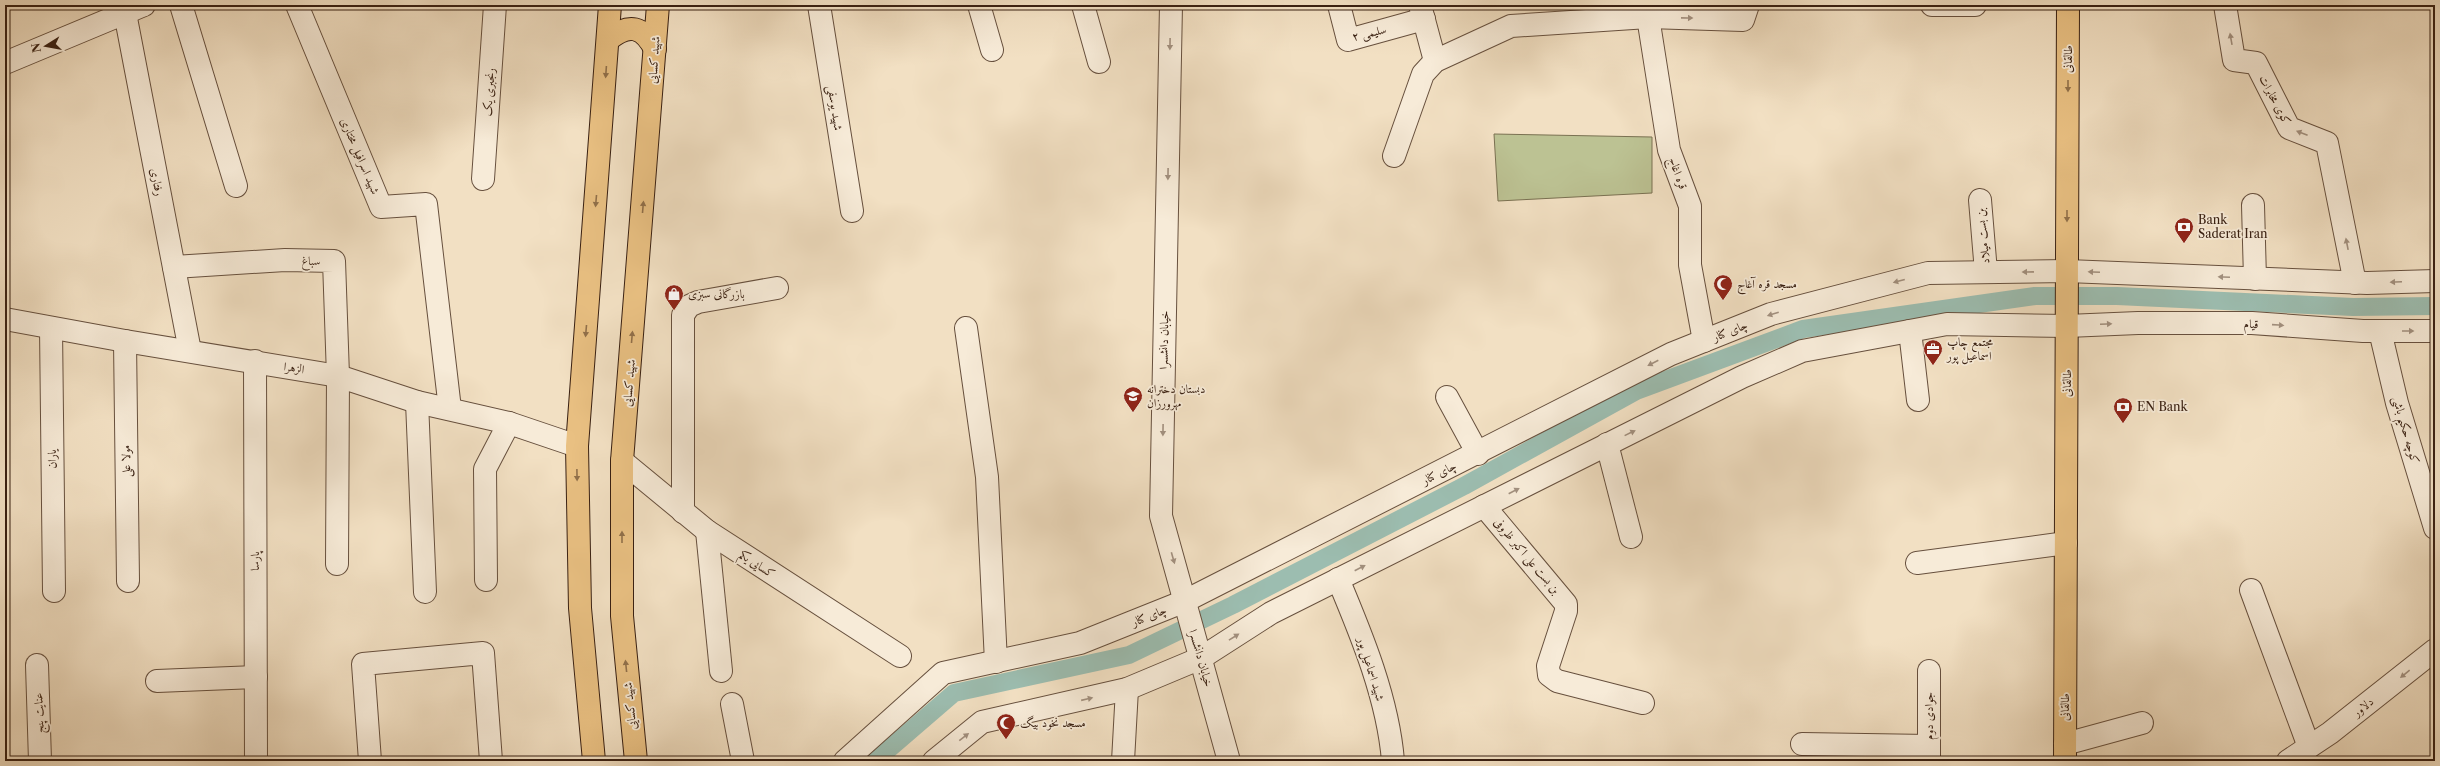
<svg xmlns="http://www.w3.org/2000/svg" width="2440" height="766" viewBox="0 0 2440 766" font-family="'Libre Caslon Text',Amiri,serif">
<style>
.green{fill:#bcc293;stroke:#7a7152}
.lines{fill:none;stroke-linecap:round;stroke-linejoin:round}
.canal{stroke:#9cbdb0;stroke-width:18}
.minor-casing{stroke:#67503e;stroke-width:24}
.major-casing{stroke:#392012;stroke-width:24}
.minor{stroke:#f7ebd8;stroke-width:22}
.major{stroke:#e9c082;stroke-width:22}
.oneway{fill:#a2907f}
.oneway2{fill:#91704a}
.labels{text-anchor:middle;stroke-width:3.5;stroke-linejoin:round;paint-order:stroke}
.street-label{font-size:12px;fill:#392012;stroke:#f7ebd8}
.poi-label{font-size:12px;fill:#392012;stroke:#f7ebd8;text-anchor:start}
</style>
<rect width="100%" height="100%" fill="#f2e0c3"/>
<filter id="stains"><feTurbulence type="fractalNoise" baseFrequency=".005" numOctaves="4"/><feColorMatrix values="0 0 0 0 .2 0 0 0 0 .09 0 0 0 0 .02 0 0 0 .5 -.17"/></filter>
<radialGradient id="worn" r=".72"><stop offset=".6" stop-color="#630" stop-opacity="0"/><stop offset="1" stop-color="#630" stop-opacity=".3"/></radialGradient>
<polygon class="green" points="1494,134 1652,137 1652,193 1498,201"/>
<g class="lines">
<polyline class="canal" points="875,761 954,693 1129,655 1233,605 1464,486 1636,391 1803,329 2035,296 2117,296 2353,307 2435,306"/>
<g class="minor-casing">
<g id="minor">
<polyline points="181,5 236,186"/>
<polyline points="297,5 381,207 426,204 450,409"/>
<polyline points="819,5 852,211"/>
<polyline points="979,5 992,50"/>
<polyline points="1083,5 1099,62"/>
<polyline points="1171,5 1161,516 1229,761"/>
<polyline points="1339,5 1348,40 1424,19"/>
<polyline points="1420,5 1435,61"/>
<polyline points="1644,5 1648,17 1669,150 1690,206 1690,265 1704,341"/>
<polyline points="1932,5 1975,5"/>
<polyline points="2225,5 2234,60 2256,63 2289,128 2327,143 2355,283"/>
<polyline points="125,13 190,351"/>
<polyline points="5,63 144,5"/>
<polyline points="1394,156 1423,74 1435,61 1511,26 1648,17 1743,20 1748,5"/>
<polyline points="483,179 495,5"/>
<polyline points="1980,200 1986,272"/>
<polyline points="2253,205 2255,279"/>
<polyline points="174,267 285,260 334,261 338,376 337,564"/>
<polyline points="5,319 125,341 338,376 417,402 509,423 577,446"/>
<polyline points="51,328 54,591"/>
<polyline points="966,328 987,477 996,662"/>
<polyline points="1910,331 1918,400"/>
<polyline points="2380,331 2397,403 2435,528"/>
<polyline points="125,341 128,581"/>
<polyline points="255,361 256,761"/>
<polyline points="1447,397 1478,454"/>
<polyline points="417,402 425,592"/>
<polyline points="1607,444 1631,537"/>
<polyline points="622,461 707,531 900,656"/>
<polyline points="1484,506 1566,604 1566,611 1548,666 1549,675 1557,681 1643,703"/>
<polyline points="683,512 683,315 689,306 698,302 777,288"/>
<polyline points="707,531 721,671"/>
<polyline points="1917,563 2066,543"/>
<path d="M1338,579C1362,636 1388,699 1393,761"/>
<polyline points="486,580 485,469 509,423"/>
<polyline points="2251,590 2309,747"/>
<polyline points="37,665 40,761"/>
<polyline points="157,681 256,677"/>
<polyline points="732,704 743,761"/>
<polyline points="1802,744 1929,746"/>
<polyline points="2065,744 2142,723"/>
<polyline points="1929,760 1929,671"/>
<polyline points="370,761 363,664 483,653 491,761"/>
<polyline points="845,761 943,673 1080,643 1185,601 1671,354 1771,314 1928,273 2067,271 2367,283 2435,281"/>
<polyline points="934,761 982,722 1127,689 1201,658 1271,613 1742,377 1802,351 1947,324 2067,326 2138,323 2252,323 2363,331 2435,331"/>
<polyline points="1123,761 1127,689"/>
<polyline points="2288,761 2330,733 2435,650"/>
</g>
</g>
<g class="major-casing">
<g id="major">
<path d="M609,39C629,23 643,26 655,49"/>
<polyline points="594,761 580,608 577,446 610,5"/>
<polyline points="636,761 622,616 622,461 658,5"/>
<polyline points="2065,761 2068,5"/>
</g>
</g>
<use href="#minor" class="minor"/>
<use href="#major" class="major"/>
</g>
<defs><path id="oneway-solid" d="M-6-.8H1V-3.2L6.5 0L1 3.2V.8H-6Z"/></defs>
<g class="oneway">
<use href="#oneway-solid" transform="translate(1687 18) rotate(1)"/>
<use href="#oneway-solid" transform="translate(2231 39) rotate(-100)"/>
<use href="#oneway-solid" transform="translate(1170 44) rotate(91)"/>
<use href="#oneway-solid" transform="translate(2302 133) rotate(-159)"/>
<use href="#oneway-solid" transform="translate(1168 174) rotate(91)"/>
<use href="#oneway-solid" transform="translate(2347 244) rotate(-101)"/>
<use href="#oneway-solid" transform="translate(2028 272) rotate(179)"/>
<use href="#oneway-solid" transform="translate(2094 272) rotate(-178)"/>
<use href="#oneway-solid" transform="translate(2224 277) rotate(-178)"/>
<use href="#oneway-solid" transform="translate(1899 281) rotate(165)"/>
<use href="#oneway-solid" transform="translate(2396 282) rotate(178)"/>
<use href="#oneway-solid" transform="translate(1773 314) rotate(163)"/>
<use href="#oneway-solid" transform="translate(2106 324) rotate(-3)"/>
<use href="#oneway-solid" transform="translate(2278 325) rotate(4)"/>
<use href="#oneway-solid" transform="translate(2408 331)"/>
<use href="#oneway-solid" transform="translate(1653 363) rotate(153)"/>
<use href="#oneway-solid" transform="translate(1163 430) rotate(91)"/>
<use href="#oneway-solid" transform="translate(1630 433) rotate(-26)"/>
<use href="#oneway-solid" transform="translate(1514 491) rotate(-27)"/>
<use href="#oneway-solid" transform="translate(1173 558) rotate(74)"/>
<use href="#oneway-solid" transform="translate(1360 568) rotate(-27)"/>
<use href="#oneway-solid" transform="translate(1234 637) rotate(-32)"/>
<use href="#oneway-solid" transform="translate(2405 674) rotate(141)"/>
<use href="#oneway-solid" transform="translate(1087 699) rotate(-13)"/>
<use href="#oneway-solid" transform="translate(964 737) rotate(-38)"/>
</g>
<g class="oneway2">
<use href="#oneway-solid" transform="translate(606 72) rotate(94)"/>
<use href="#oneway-solid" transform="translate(2068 86) rotate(90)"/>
<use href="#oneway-solid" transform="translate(596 201) rotate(95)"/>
<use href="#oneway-solid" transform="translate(643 207) rotate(-85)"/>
<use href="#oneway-solid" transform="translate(2067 216) rotate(90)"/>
<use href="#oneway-solid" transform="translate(586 331) rotate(95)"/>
<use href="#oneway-solid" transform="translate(632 337) rotate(-85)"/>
<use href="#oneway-solid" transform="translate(577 475) rotate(89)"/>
<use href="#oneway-solid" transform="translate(622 537) rotate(-90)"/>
<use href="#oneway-solid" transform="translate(626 666) rotate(-96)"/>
</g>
<defs>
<g id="bank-pin" transform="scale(1)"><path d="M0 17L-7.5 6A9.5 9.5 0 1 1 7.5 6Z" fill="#8f2418" stroke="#f7ebd8"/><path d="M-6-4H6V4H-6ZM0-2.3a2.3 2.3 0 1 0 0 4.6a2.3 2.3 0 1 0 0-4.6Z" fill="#fff"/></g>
<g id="mosque-pin" transform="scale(1)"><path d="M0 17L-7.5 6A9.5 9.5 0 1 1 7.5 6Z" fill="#8f2418" stroke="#f7ebd8"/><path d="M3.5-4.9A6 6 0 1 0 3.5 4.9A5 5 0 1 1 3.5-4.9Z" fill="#fff"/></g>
<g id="shop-pin" transform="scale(1)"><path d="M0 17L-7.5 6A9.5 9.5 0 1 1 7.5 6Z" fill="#8f2418" stroke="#f7ebd8"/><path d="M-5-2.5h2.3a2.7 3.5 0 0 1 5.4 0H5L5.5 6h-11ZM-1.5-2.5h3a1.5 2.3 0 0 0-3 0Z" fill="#fff"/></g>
<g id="office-pin" transform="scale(1)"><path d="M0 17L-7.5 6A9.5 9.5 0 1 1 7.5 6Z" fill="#8f2418" stroke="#f7ebd8"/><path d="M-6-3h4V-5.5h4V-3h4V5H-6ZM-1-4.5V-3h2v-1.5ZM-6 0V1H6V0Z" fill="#fff"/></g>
<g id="school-pin" transform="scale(1)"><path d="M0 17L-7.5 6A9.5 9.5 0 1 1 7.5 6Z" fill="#8f2418" stroke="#f7ebd8"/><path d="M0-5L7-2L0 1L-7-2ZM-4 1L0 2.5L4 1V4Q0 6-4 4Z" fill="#fff"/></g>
</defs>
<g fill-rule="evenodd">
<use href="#bank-pin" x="2184" y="227"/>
<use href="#mosque-pin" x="1723" y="284"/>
<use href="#shop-pin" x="674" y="294"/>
<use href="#office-pin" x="1933" y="349"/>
<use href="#school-pin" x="1133" y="396"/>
<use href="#bank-pin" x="2123" y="407"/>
<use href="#mosque-pin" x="1006" y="723"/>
</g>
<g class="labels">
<g class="street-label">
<text transform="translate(1369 33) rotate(-13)" y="4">سلیمی ۲</text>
<text transform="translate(2068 59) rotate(-90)" y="4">طالقانی</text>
<text transform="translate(654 60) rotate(-86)" y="4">شهید کسایی</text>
<text transform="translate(489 92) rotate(-86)" y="4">رنجبری یک</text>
<text transform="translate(2275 100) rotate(62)" y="4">کوی مخابرات</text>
<text transform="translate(835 108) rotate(81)" y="4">شهید یوسفی</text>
<text transform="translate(360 156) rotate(67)" y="4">شهید اسرافیل مختاری</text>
<text transform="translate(1678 173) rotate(70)" y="4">قره اغاج</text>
<text transform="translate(157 182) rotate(79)" y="4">رفتاری</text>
<text transform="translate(1983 236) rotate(-95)" y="4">بن بست میلاد</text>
<text transform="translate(311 261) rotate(1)" y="4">سباغ</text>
<text transform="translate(2251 324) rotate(2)" y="4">قیام</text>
<text transform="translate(1730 331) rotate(-22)" y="4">چای کنار</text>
<text transform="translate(1164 340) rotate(-89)" y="4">خیابان دانشسرا</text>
<text transform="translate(294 368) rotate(10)" y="4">الزهرا</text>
<text transform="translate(629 383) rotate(-85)" y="4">شهید کسایی</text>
<text transform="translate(2067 383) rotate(-90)" y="4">طالقانی</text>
<text transform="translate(2406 430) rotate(74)" y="4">کوچه حکیم باشی</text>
<text transform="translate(52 459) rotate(-91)" y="4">یاران</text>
<text transform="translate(126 461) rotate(-91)" y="4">مولا علی</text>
<text transform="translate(1439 473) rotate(-27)" y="4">چای کنار</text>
<text transform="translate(1527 556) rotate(50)" y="4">بن بست علی اکبر ظروفی</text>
<text transform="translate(255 561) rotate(-90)" y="4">پارسا</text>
<text transform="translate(757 564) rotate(33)" y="4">کسایی یکم</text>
<text transform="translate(1149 616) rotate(-22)" y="4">چای کنار</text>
<text transform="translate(1201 658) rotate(74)" y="4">خیابان دانشسرا</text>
<text transform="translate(1371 669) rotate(73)" y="4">شهید اسماعیل پور</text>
<text transform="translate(630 706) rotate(-96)" y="4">شهید کسایی</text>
<text transform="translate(2065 707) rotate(-90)" y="4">طالقانی</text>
<text transform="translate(2363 707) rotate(-39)" y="4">دلاور</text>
<text transform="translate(39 713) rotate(-92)" y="4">عنایت پنج</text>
<text transform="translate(1929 716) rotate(-90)" y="4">جوادی دوم</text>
</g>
<g class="poi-label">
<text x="2198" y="224">Bank<tspan x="2198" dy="14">Saderat Iran</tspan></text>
<text x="1737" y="288">مسجد قره آغاج</text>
<text x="688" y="298">بازرگانی سبزی</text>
<text x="1947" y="346">مجتمع چاپ<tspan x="1947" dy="14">اسماعیل پور</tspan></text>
<text x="1147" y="393">دبستان دخترانه<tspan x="1147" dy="14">مهرورزان</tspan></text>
<text x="2137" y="411">EN Bank</text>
<text x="1020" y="727">مسجد نخود‌ بیگ</text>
</g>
</g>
<rect width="2440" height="766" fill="none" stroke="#f2e0c3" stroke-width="20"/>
<rect x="6" y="6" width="2428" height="754" fill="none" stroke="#392012" stroke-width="2"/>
<rect x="10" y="10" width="2420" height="746" fill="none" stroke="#392012"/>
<g transform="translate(46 46) rotate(259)" stroke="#f7ebd8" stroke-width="3" paint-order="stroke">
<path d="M0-3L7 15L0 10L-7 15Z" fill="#392012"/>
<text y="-6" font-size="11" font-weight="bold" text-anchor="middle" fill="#392012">N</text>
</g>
<rect width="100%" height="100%" filter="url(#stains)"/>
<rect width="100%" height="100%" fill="url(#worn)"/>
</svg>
